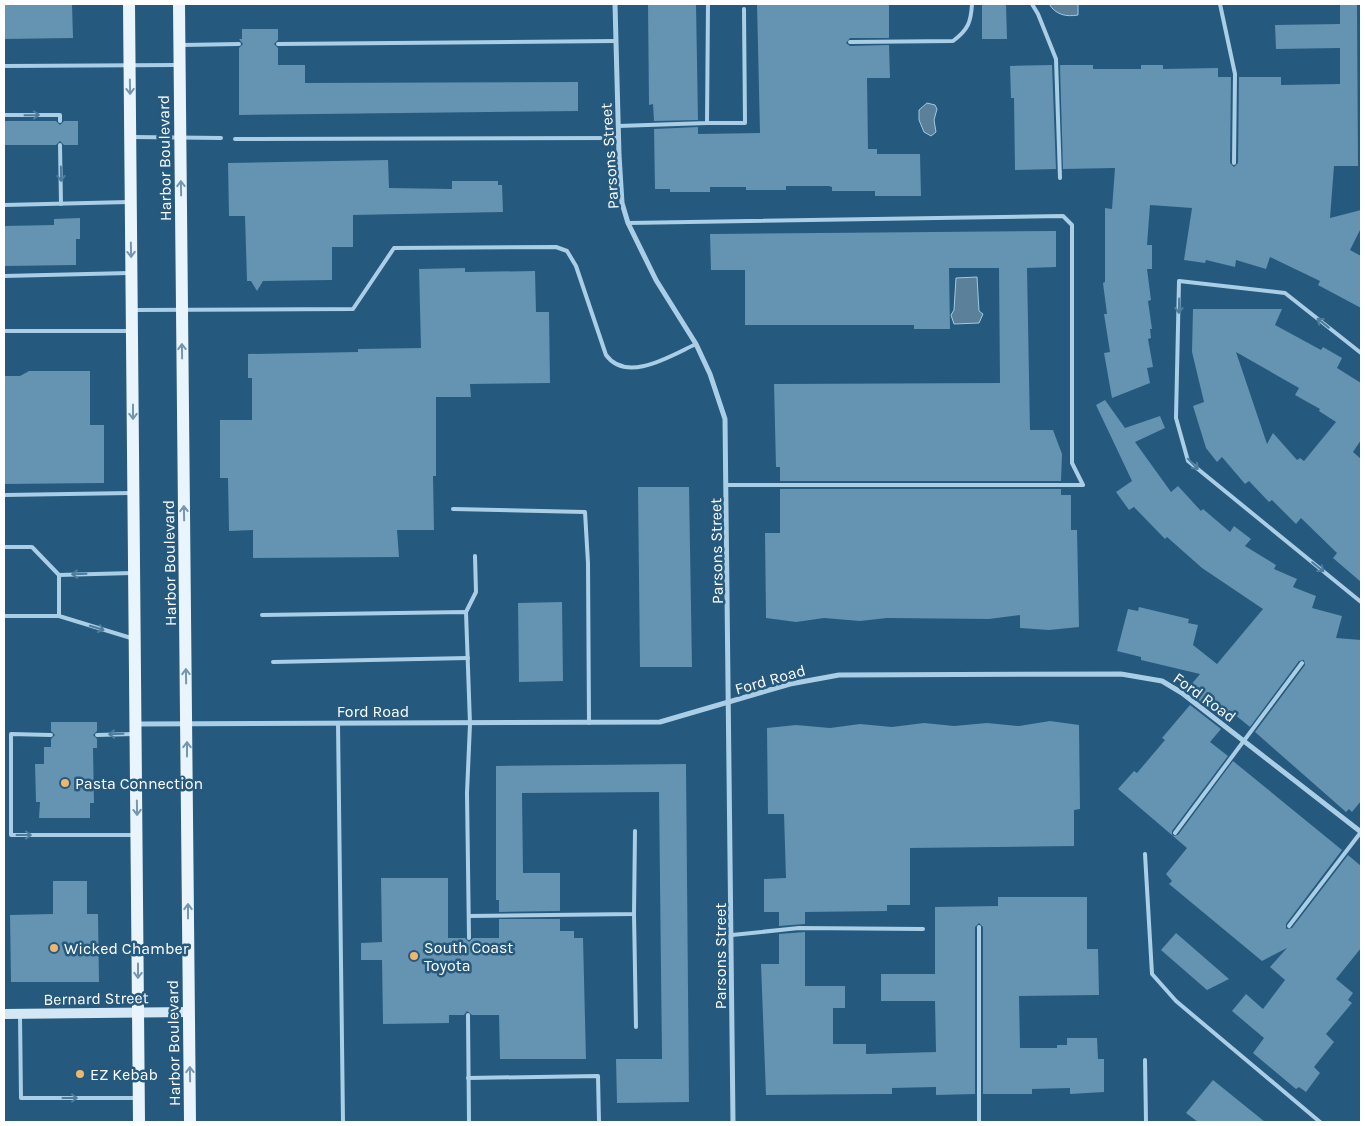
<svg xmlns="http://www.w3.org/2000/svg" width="1365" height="1126" viewBox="0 0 1365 1126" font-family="Karla,sans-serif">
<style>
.water{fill:#5b819a;stroke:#9ecae6}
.building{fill:#6593b2;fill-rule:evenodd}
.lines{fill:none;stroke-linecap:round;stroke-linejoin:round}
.lane{stroke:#aacee5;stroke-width:4}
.street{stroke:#aacee5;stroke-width:5}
.secondary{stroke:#d3e7f5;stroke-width:10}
.primary{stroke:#eaf4fd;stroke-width:12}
.oneway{stroke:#7497b0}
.oneway2{stroke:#4d7c9c}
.poi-dot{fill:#efb76e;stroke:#25597d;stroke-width:2}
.labels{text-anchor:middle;stroke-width:5;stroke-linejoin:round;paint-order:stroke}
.street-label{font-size:16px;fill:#fff;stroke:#25597d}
.poi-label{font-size:16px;fill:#fff;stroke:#25597d;text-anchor:start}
</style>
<rect width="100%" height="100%" fill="#25597d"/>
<g class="water">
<path d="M1049,4H1078V15C1066,17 1056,15 1049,4Z"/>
<polygon points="927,103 935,105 937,109 934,120 936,132 931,136 924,132 919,120 919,110"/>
<polygon points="977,277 979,311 983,314 979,323 954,324 951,315 954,310 956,278"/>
</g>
<g class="building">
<polygon points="4,4 72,4 73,38 4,39"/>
<polygon points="648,4 696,4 698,120 654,121 653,104 649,105"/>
<polygon points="757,4 889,4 889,38 850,38 846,43 850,46 889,45 890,78 867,78 868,149 877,149 877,154 920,154 921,196 875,196 875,191 832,191 832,187 829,186 786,186 786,190 746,190 746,187 710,187 710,192 670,192 670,189 655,189 654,129 698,127 698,134 760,133"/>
<polygon points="982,4 1006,4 1007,39 982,39"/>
<polygon points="1340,4 1357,4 1358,166 1334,166 1330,218 1361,210 1361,228 1350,250 1361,256 1361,308 1318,285 1320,281 1270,257 1266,269 1236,260 1235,267 1206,260 1205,263 1184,260 1192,208 1150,205 1147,245 1152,245 1152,269 1147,269 1151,300 1148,301 1152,329 1150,329 1151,338 1148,339 1153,367 1147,368 1150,383 1112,398 1104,353 1110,352 1104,314 1107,314 1103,283 1105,282 1105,208 1112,209 1115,168 1063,169 1060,65 1093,65 1093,69 1141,69 1141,65 1163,65 1163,69 1218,68 1218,77 1231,77 1230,163 1234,167 1238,163 1239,77 1281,77 1281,85 1340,84 1340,48 1276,49 1275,25 1340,24"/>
<polygon points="242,29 278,29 278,40 274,44 278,48 278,65 305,65 305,83 578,82 578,111 239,115 239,48 243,44 239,39 242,39"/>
<polygon points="1052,65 1056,169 1015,170 1014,98 1011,98 1010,66"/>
<polygon points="4,121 56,121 60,125 64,121 78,121 78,145 64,145 60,141 56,145 4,145"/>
<polygon points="388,160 389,188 452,189 452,181 498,181 498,185 502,185 503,212 353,215 353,247 332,247 332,280 263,281 257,291 251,281 247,281 245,216 229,216 228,163"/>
<polygon points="80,218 80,239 76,239 76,265 4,266 4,226 54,225 54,219"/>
<polygon points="1056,231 1056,267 1027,268 1030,430 1053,430 1062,454 1061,481 780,481 780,467 776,467 774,384 1000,383 999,268 949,268 950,329 914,329 914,325 745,325 745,270 711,270 710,234"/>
<polygon points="465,268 465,272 535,271 536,312 549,312 550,383 470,384 471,397 436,397 436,476 433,476 434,530 397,530 399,557 253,558 253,530 229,531 228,478 220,478 220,420 252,420 252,378 248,378 248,354 358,352 358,349 421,348 419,269"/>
<path d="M1193,309H1282L1275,325L1321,350L1323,347L1342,358L1337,368L1361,383V440L1353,452L1361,459V582L1333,558L1337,553L1301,518L1296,524L1272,500L1269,502L1249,481L1245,484L1222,457L1217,462L1206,448L1193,406L1204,402L1192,352ZM1236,352L1299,388L1295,395L1320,409L1319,411L1336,422L1304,461L1300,458L1297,460L1273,433L1267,444Z"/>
<polygon points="29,371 90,371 90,425 104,425 104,483 4,484 4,376 20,376"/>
<polygon points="1105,400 1125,428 1160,416 1165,428 1135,442 1171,492 1178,486 1201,511 1203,509 1230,532 1234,526 1251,539 1245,546 1276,565 1274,569 1297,579 1293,587 1316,596 1312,608 1342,616 1336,638 1361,640 1361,801 1352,812 1349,809 1346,812 1255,732 1305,665 1304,660 1299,661 1250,727 1234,714 1227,722 1196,698 1199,694 1190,686 1200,674 1141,660 1141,657 1117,651 1128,609 1138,611 1139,607 1189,619 1188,623 1198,625 1193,645 1217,664 1263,609 1202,568 1167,537 1165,539 1134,507 1129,510 1116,492 1132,481 1096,405"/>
<polygon points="638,487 689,487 692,667 640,667"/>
<polygon points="780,489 1061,489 1061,495 1071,495 1071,530 1077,530 1079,627 1049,630 1020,628 1020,615 989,619 887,618 860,621 824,618 796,622 766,618 765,533 780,533"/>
<polygon points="562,602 563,681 519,682 518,603"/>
<polygon points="1190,705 1221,729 1210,742 1228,756 1172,831 1172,836 1178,835 1233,761 1342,850 1286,924 1286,929 1292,928 1348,855 1361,866 1361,948 1336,979 1353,993 1348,1000 1352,1003 1326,1034 1334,1042 1314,1067 1320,1073 1306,1092 1299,1087 1296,1089 1253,1053 1264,1038 1232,1011 1246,994 1263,1009 1285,980 1270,967 1287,948 1262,961 1169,884 1172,881 1166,874 1187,848 1118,789 1134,771 1137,773 1165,740 1162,738"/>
<polygon points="1050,721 1079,725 1080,809 1074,810 1074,846 910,848 910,905 887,905 887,911 805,912 805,924 779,926 779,912 764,912 764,879 786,878 784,814 768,814 767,728 796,725 830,728 860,724 892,727 924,723 954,726 987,723 1019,726"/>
<polygon points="51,722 97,722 97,731 93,735 97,739 97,748 93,748 94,803 90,803 90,818 39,818 40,802 36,802 35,764 44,764 44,747 51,747 51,739 55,735 51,731"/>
<polygon points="686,764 689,1102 617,1103 616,1059 662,1059 659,792 522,793 523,873 560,873 560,911 499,912 499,900 496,900 496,766"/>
<polygon points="381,878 448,878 448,938 465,938 469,942 473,938 499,938 499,919 560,919 560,931 574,931 574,938 583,938 586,1059 500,1059 499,1015 472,1015 467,1011 464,1015 449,1015 449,1023 383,1024 382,960 361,960 361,943 382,942"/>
<polygon points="53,881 87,881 87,914 98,914 99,982 11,982 10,915 53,914"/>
<polygon points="998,897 1087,897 1087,949 1098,949 1099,995 1019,996 1020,1048 1057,1048 1057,1045 1067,1045 1067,1038 1097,1038 1098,1059 1104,1059 1104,1092 1070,1094 1070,1088 1032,1089 1032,1094 983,1094 983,927 979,923 975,927 975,1094 936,1095 936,1087 892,1088 892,1094 881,1094 766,1095 761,964 779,964 779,934 805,932 805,986 845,986 845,1008 833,1008 833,1044 866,1044 866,1054 936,1052 935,1001 881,1001 881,974 935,974 935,907 998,906"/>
<polygon points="1176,933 1229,979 1207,990 1161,950"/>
<polygon points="1213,1080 1265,1122 1198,1122 1186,1113"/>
</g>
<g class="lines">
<g class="lane">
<polyline points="1032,4 1038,14 1056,59 1060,178"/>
<polyline points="1220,4 1235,74 1234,163"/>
<path d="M850,42L953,41C968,30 971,22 972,4"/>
<polyline points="278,44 616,41"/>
<polyline points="182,45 239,44"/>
<polyline points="4,66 176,65"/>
<polyline points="4,115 60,115 60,121"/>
<polyline points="707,123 745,123 744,9"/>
<polyline points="618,126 707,123 708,4"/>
<polyline points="133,137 221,138"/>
<polyline points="235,139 618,138"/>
<polyline points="60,145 61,204"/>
<polyline points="4,205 129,202"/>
<polyline points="628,223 1063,216 1072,225 1072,463 1083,485 728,485"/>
<polyline points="4,276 129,273"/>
<path d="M134,310L353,309L394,248L556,247L567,251L576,266L606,355C627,384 672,355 696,344"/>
<polyline points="4,331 129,331"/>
<polyline points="1361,353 1285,293 1179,281 1176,418 1188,461 1361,602"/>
<polyline points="4,495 131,493"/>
<polyline points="453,509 585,512 588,563 589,723"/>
<polyline points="4,547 32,547 59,575 59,616 4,616"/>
<polyline points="59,575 132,573"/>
<polyline points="466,612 476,592 475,556"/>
<polyline points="262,615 466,612 470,724 467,793 469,938"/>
<polyline points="59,616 131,638"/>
<polyline points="273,662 468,658"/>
<polyline points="338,723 343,1122"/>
<polyline points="51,735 11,734 11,835 135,835"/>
<polyline points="97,735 134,734"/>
<polyline points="1175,833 1302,663"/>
<polyline points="1145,854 1152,974 1176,1001 1320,1122"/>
<polyline points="634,914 636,1027"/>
<polyline points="469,916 634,914 635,831"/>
<polyline points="1289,926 1361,832"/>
<polyline points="979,927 979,1122"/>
<polyline points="732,935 799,928 923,929"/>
<polyline points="468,1015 469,1122"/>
<polyline points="20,1016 21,1098 137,1098"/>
<polyline points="1145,1060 1146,1122"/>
<polyline points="468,1078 598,1076 599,1122"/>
</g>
<g class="street">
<polyline points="615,4 619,155 622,203 628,223 656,280 696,344 710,374 725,419 733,1122"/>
<polyline points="137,724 660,722 790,684 839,675 1121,674 1162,681 1182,693 1361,832"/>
</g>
<polyline class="secondary" points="4,1014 189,1012"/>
<g class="primary">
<polyline points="129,4 139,1122"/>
<polyline points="179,4 190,1122"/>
</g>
</g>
<defs><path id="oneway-shaft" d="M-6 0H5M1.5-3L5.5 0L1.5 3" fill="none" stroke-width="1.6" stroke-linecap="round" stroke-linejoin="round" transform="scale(1.25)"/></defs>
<g class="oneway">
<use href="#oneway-shaft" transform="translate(130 87) rotate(89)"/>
<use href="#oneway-shaft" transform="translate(181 188) rotate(-91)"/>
<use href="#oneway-shaft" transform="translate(131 250) rotate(89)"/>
<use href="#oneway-shaft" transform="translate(182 351) rotate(-91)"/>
<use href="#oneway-shaft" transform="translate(133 412) rotate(90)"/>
<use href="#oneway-shaft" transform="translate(184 513) rotate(-91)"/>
<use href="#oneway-shaft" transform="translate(186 676) rotate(-91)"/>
<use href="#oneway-shaft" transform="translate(187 749) rotate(-90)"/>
<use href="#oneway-shaft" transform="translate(137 808) rotate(89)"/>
<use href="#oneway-shaft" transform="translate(188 911) rotate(-90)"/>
<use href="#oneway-shaft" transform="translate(138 971) rotate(90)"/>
<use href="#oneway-shaft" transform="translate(190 1074) rotate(-91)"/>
</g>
<g class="oneway2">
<use href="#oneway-shaft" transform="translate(32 115) rotate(-1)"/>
<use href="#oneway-shaft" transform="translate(61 174) rotate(89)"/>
<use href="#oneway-shaft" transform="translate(1179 306) rotate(91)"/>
<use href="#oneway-shaft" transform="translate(1323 323) rotate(-142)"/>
<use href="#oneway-shaft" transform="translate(1193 464) rotate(46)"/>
<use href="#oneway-shaft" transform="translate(1318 567) rotate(39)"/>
<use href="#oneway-shaft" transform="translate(79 574) rotate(178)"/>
<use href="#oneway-shaft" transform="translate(97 628) rotate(17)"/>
<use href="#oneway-shaft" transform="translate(116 734) rotate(178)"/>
<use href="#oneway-shaft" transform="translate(24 835)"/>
<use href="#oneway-shaft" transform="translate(70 1098)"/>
</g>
<g class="poi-dot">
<circle cx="65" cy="783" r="5"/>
<circle cx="54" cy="948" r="5"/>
<circle cx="414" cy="956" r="5"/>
<circle cx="80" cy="1074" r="5"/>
</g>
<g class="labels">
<g class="street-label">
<text transform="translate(609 156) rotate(-94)" y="6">Parsons Street</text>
<text transform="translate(164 158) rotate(-91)" y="6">Harbor Boulevard</text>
<text transform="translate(716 551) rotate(-91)" y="6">Parsons Street</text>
<text transform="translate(169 563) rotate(-91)" y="6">Harbor Boulevard</text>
<text transform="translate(770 679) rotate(-16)" y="6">Ford Road</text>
<text transform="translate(1205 697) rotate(36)" y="6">Ford Road</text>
<text x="373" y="717">Ford Road</text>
<text transform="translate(720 956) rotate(-90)" y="6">Parsons Street</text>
<text transform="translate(96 998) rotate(-1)" y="6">Bernard Street</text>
<text transform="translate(173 1043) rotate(-91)" y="6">Harbor Boulevard</text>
</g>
<g class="poi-label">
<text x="75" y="789">Pasta Connection</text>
<text x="424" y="953">South Coast<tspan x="424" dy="18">Toyota</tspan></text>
<text x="64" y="954">Wicked Chamber</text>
<text x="90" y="1080">EZ Kebab</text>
</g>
</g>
<rect width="1365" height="1126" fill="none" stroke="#ffffff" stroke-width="10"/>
</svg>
